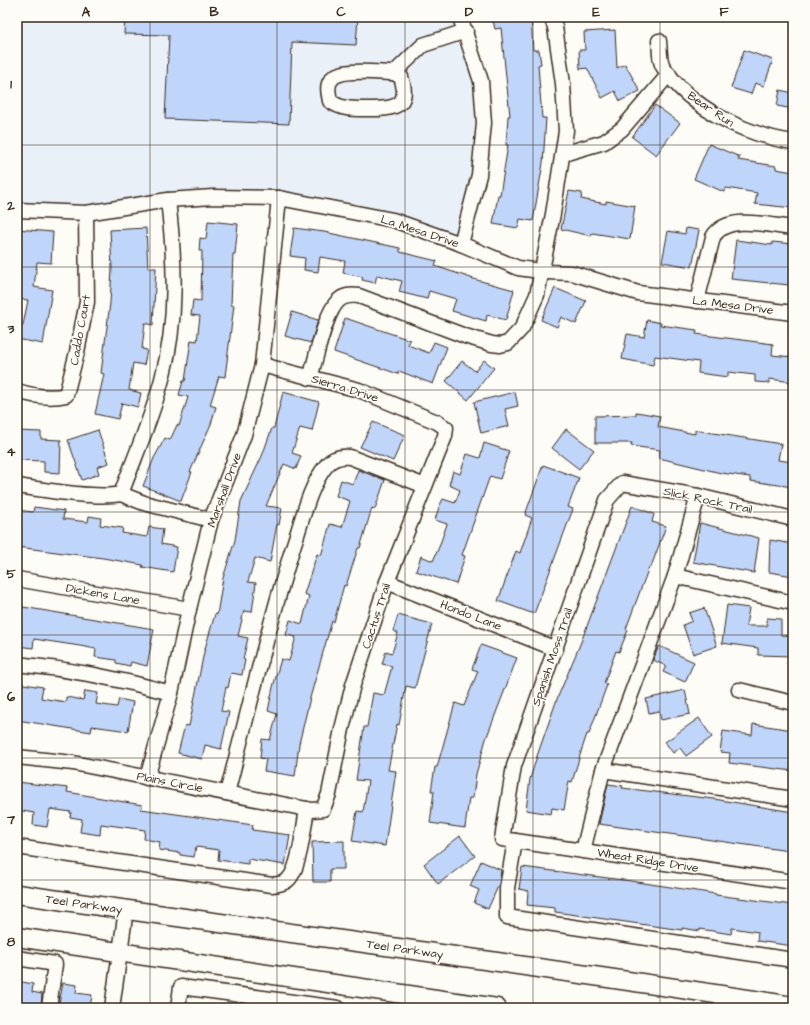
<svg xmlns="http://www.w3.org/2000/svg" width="810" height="1025" viewBox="0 0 810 1025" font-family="'Architects Daughter',sans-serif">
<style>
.built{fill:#eaf0f8}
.building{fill:#bfd5f9;stroke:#3b2a1e}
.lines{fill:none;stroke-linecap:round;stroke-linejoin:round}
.minor-casing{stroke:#3b2a1e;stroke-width:17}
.major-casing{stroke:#3b2a1e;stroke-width:21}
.minor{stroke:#fdfcf7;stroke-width:14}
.major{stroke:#fdfcf7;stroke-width:18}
.grid{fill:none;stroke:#3b2a1e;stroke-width:1;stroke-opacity:0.55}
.labels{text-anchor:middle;stroke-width:3.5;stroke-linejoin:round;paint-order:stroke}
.street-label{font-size:12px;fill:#3b2a1e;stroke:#fdfcf7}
.neatline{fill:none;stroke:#3b2a1e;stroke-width:1.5}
.grid-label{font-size:13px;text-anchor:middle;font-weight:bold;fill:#3b2a1e}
</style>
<rect width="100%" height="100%" fill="#fdfcf7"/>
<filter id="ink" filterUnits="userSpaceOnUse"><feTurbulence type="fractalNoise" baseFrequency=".025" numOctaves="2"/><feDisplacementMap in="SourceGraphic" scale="8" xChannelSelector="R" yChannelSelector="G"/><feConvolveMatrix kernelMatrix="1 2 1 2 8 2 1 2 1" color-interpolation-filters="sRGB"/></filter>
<g filter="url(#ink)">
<polygon class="built" points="17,17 460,17 484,123 461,244 279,198 86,213 17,210"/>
<g class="building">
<polygon points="125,17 358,17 356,45 292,42 289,124 165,119 169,35 124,34"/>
<polygon points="492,17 531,17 533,50 539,50 541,64 538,65 542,118 546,118 543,163 533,221 520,219 518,228 493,224 498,195 500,195 508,145 506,145 508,116 510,116 501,28 495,29"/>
<polygon points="615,30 617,68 625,64 640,91 620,101 615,91 602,98 587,68 580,69 579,50 585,50 584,32"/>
<polygon points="744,50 773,60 764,86 755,83 751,94 731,88"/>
<polygon points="780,90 793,93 793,109 777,106"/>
<polygon points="655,105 680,123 656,155 632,137"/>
<polygon points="709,144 740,157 738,160 776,166 776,169 793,172 793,208 755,204 757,193 726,188 724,192 694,179"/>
<polygon points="569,191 582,193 581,199 606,204 606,201 635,206 630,239 592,233 591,236 561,229"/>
<polygon points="208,221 238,224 235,254 233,254 231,305 234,305 225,377 219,376 210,405 216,407 211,424 190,472 192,472 181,501 143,486 154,458 165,438 170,440 177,425 179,426 188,397 179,395 183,381 185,381 191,340 197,341 200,316 191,315 193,300 201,301 202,251 199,251 200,238 206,239"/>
<polygon points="146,228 148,268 156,268 153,325 145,323 142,349 147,350 144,365 133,363 129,390 141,393 138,407 122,403 118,419 95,414 104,374 101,373 110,303 112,268 110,230"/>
<polygon points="294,228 324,232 400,248 400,252 437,261 435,266 477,280 514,290 506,320 487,315 486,321 452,311 456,299 429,291 427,299 399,292 402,281 377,275 375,283 362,280 363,277 343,273 345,261 320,257 318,272 304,270 305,258 290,256"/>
<polygon points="686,228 699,230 692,267 662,262 668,231 685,234"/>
<polygon points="17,229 53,232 51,263 37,262 34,287 52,290 43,344 17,339 17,324 23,325 28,300 17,299"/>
<polygon points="736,240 772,245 772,242 793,244 789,285 731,279"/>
<polygon points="555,288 586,301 576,324 561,317 557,327 541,320"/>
<polygon points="292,312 318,320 311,343 285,336"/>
<polygon points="345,318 410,340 408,345 429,353 434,342 447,347 433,384 399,371 398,374 334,352"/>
<polygon points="647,320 661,323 660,325 697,330 696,334 773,344 772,355 793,357 793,382 769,379 769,383 755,382 755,375 728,372 728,377 698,373 699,362 655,356 653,365 622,359 627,334 644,337"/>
<polygon points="484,360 494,368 468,400 446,381 462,361 475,371"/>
<polygon points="283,392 319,402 312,431 300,428 292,453 301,456 296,469 284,464 266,506 282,508 279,525 277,524 270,562 255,558 248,582 256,583 252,612 244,611 238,636 248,638 243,659 245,660 242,675 231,673 228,688 226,687 221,711 229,712 221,749 205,745 202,759 178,753 185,725 189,726 204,652 215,614 217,615 223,578 235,540 241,501 262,456 272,428 274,428"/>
<polygon points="515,392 518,406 505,409 509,426 481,433 474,402"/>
<polygon points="636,412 660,416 658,427 695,434 695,430 781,444 778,460 793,462 793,487 750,481 750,477 721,473 659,458 660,450 631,446 632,443 595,443 595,416 636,415"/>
<polygon points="373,422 405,435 393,461 360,447"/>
<polygon points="566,429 594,450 579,469 552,448"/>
<polygon points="98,430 109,463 97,467 99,474 82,480 68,440"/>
<polygon points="17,431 41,432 41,439 61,440 60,473 44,472 44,461 17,460"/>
<polygon points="484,443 509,451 500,479 490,476 462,555 465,556 456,584 416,571 421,556 433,561 439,547 447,524 435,520 439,507 443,499 455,503 460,490 449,485 453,471 460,474 467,454 480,458"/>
<polygon points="543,465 579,478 568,507 573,509 534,614 498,601 516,551 520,553 532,518 525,515"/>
<polygon points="358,470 385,480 375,509 372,508 360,548 358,548 346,586 344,585 334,622 332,621 310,698 299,744 295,776 264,771 266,759 260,758 262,739 270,740 277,714 268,711 273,687 281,659 289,661 296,637 286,635 290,620 302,624 309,596 304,594 317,554 321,556 330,524 342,527 350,501 336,496 341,480 353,484"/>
<polygon points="632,506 654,514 652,522 666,526 651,567 649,567 626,629 628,630 619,652 616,651 604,683 607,685 589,734 587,734 581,752 572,782 569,781 564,810 552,808 551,814 526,810 530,779 537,756 557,699 581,642"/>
<polygon points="34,507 64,511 63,519 88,522 89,516 101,518 100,525 123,528 122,533 147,537 149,527 163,529 161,544 177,547 173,572 142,567 143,565 103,558 17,547 17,510 33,512"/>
<polygon points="700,523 759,538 754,573 693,562"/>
<polygon points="770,540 793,544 793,576 769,572"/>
<polygon points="727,605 749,608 746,626 767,626 767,618 781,619 781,635 793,636 793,656 758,655 758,648 722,643"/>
<polygon points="17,606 154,629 147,666 131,662 130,666 116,663 116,660 95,657 96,649 80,646 34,639 33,648 17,646"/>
<polygon points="704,608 717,646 693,654 683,625 692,621 689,613"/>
<polygon points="398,615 432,624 415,688 406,686 399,725 397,724 388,770 396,771 385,846 352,841 357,811 363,812 368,781 356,780 364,727 367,727 373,693 384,695 392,666 382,664 386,651 392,653 398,633 393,631"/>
<polygon points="481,645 517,658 486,739 476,774 473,798 469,798 465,828 430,823 434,791 431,791 435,767 437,767 455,703 464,706 478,671 472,669"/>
<polygon points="659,646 694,662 685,682 663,672 666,666 653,660"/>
<polygon points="17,683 43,687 41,698 66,702 66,697 83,700 85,691 98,693 96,704 117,707 119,699 133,702 128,731 92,726 91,732 17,720"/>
<polygon points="685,690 690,714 661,720 659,711 649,713 646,699"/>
<polygon points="699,718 712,737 686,756 680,748 673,753 665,742"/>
<polygon points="753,724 793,730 793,771 729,763 730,753 720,752 723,731 752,735"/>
<polygon points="17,782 68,788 67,792 142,805 141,809 253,825 252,830 290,835 285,865 248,859 248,864 218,860 219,850 196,847 194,857 180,855 180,853 159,850 160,842 144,839 145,830 101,824 100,835 80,832 82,819 70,817 71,812 50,809 47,827 33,825 34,813 17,810"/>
<polygon points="608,784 623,786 622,788 714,799 793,812 789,851 599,824"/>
<polygon points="460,836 475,856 438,884 424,864"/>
<polygon points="344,841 344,869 330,869 330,882 313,882 312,842"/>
<polygon points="481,861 501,870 499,884 488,909 474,903 479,890 470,886"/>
<polygon points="522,867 631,881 716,894 716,895 793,905 793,946 757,941 758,932 732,928 731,934 700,929 700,931 682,928 682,930 555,912 555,908 527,905 528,891 519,889"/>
<polygon points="17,981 33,984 32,992 42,994 41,1008 17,1008"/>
<polygon points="63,983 77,985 76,993 92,995 90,1008 58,1008"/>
</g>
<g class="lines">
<g class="minor-casing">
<g id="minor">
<polyline points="460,17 481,81 484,123 479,175 461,244"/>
<path d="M659,41C660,49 659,62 664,68C691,109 746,135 793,142"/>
<path d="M394,73C379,73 339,67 331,80C326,86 329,95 330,101C342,110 355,109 369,109C394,109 411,107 401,77L394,73L423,45L466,31"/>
<polyline points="563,154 604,142 622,129 669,74"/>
<polyline points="17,210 86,213 168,200 213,197 279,198 393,220 461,244 518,268 547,272 572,273 638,293 793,313"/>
<path d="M697,301L713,237C727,213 771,226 793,228"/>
<path d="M310,378C316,359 325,313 338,301C344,295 351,295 359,296L465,336L492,344L500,345L508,343L522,328L537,295L553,214L566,131L563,84L555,27L551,17"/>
<path d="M17,391C33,396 50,399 66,395L77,352L87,302L86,213"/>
<path d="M17,486C44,490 96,499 121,494C135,456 152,418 162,379C178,320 175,260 168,200"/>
<polyline points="121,494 144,503 211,520"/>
<polyline points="793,519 698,496 622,483 607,500 514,766 502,839 793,882"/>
<polyline points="675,576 793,603"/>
<polyline points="17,579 189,609"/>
<polyline points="387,582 556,649"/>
<path d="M17,664C69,669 121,679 171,693"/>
<polyline points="739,690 793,703"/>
<polyline points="17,757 73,763 312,810 323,809 329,794 342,729 353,685 387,582 445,436 446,428 437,422 359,390 262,365"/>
<polyline points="603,770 793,799"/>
<polyline points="147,778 171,693 189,609 211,520 244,435 262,365 279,198"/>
<path d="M227,793C249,710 268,626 294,544C302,521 310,485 326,466C332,458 340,456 350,457L425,486"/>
<polyline points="515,841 507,888 507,917 793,960"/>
<path d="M17,847L272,885C280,884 287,883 291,876C300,863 304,826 307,809"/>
<polyline points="583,851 603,770 675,576 698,496"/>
<polyline points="17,958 55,964 49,1008"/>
<polyline points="112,1008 126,910"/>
<polyline points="178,1008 181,987 338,1008"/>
</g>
</g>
<g class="major-casing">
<g id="major">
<path d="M17,894C276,932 535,965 793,1006"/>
<polyline points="17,937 497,1008"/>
</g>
</g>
<use href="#minor" class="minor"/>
<use href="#major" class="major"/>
</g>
</g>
<path class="grid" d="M150,17V1008M277,17V1008M405,17V1008M533,17V1008M660,17V1008M17,145H793M17,267H793M17,390H793M17,512H793M17,635H793M17,758H793M17,880H793"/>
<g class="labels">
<g class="street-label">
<text transform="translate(711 109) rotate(34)" y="4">Bear Run</text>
<text transform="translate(420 231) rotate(18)" y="4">La Mesa Drive</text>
<text transform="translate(733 305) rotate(7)" y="4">La Mesa Drive</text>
<text transform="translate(80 330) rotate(-80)" y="4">Caddo Court</text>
<text transform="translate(345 388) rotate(17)" y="4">Sierra Drive</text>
<text transform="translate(224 490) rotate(-70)" y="4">Marshall Drive</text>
<text transform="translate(708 500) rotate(12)" y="4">Slick Rock Trail</text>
<text transform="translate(103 594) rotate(10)" y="4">Dickens Lane</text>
<text transform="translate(471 615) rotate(21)" y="4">Hondo Lane</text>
<text transform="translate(376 616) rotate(-72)" y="4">Cactus Trail</text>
<text transform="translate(552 657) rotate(-71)" y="4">Spanish Moss Trail</text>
<text transform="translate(170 782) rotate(11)" y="4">Plains Circle</text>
<text transform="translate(648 860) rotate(9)" y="4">Wheat Ridge Drive</text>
<text transform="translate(84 904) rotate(8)" y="4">Teel Parkway</text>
<text transform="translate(405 949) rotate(8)" y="4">Teel Parkway</text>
</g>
</g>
<rect width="810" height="1025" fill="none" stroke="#fdfcf7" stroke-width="44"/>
<rect x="22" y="22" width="766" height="981" class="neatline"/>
<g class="grid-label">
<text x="86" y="16">A</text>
<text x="214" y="16">B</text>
<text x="341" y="16">C</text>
<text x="469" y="16">D</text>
<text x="596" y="16">E</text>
<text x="724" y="16">F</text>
<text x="11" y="88">1</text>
<text x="11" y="210">2</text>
<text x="11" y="333">3</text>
<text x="11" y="456">4</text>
<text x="11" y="578">5</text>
<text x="11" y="701">6</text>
<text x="11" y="824">7</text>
<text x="11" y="946">8</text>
</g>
</svg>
